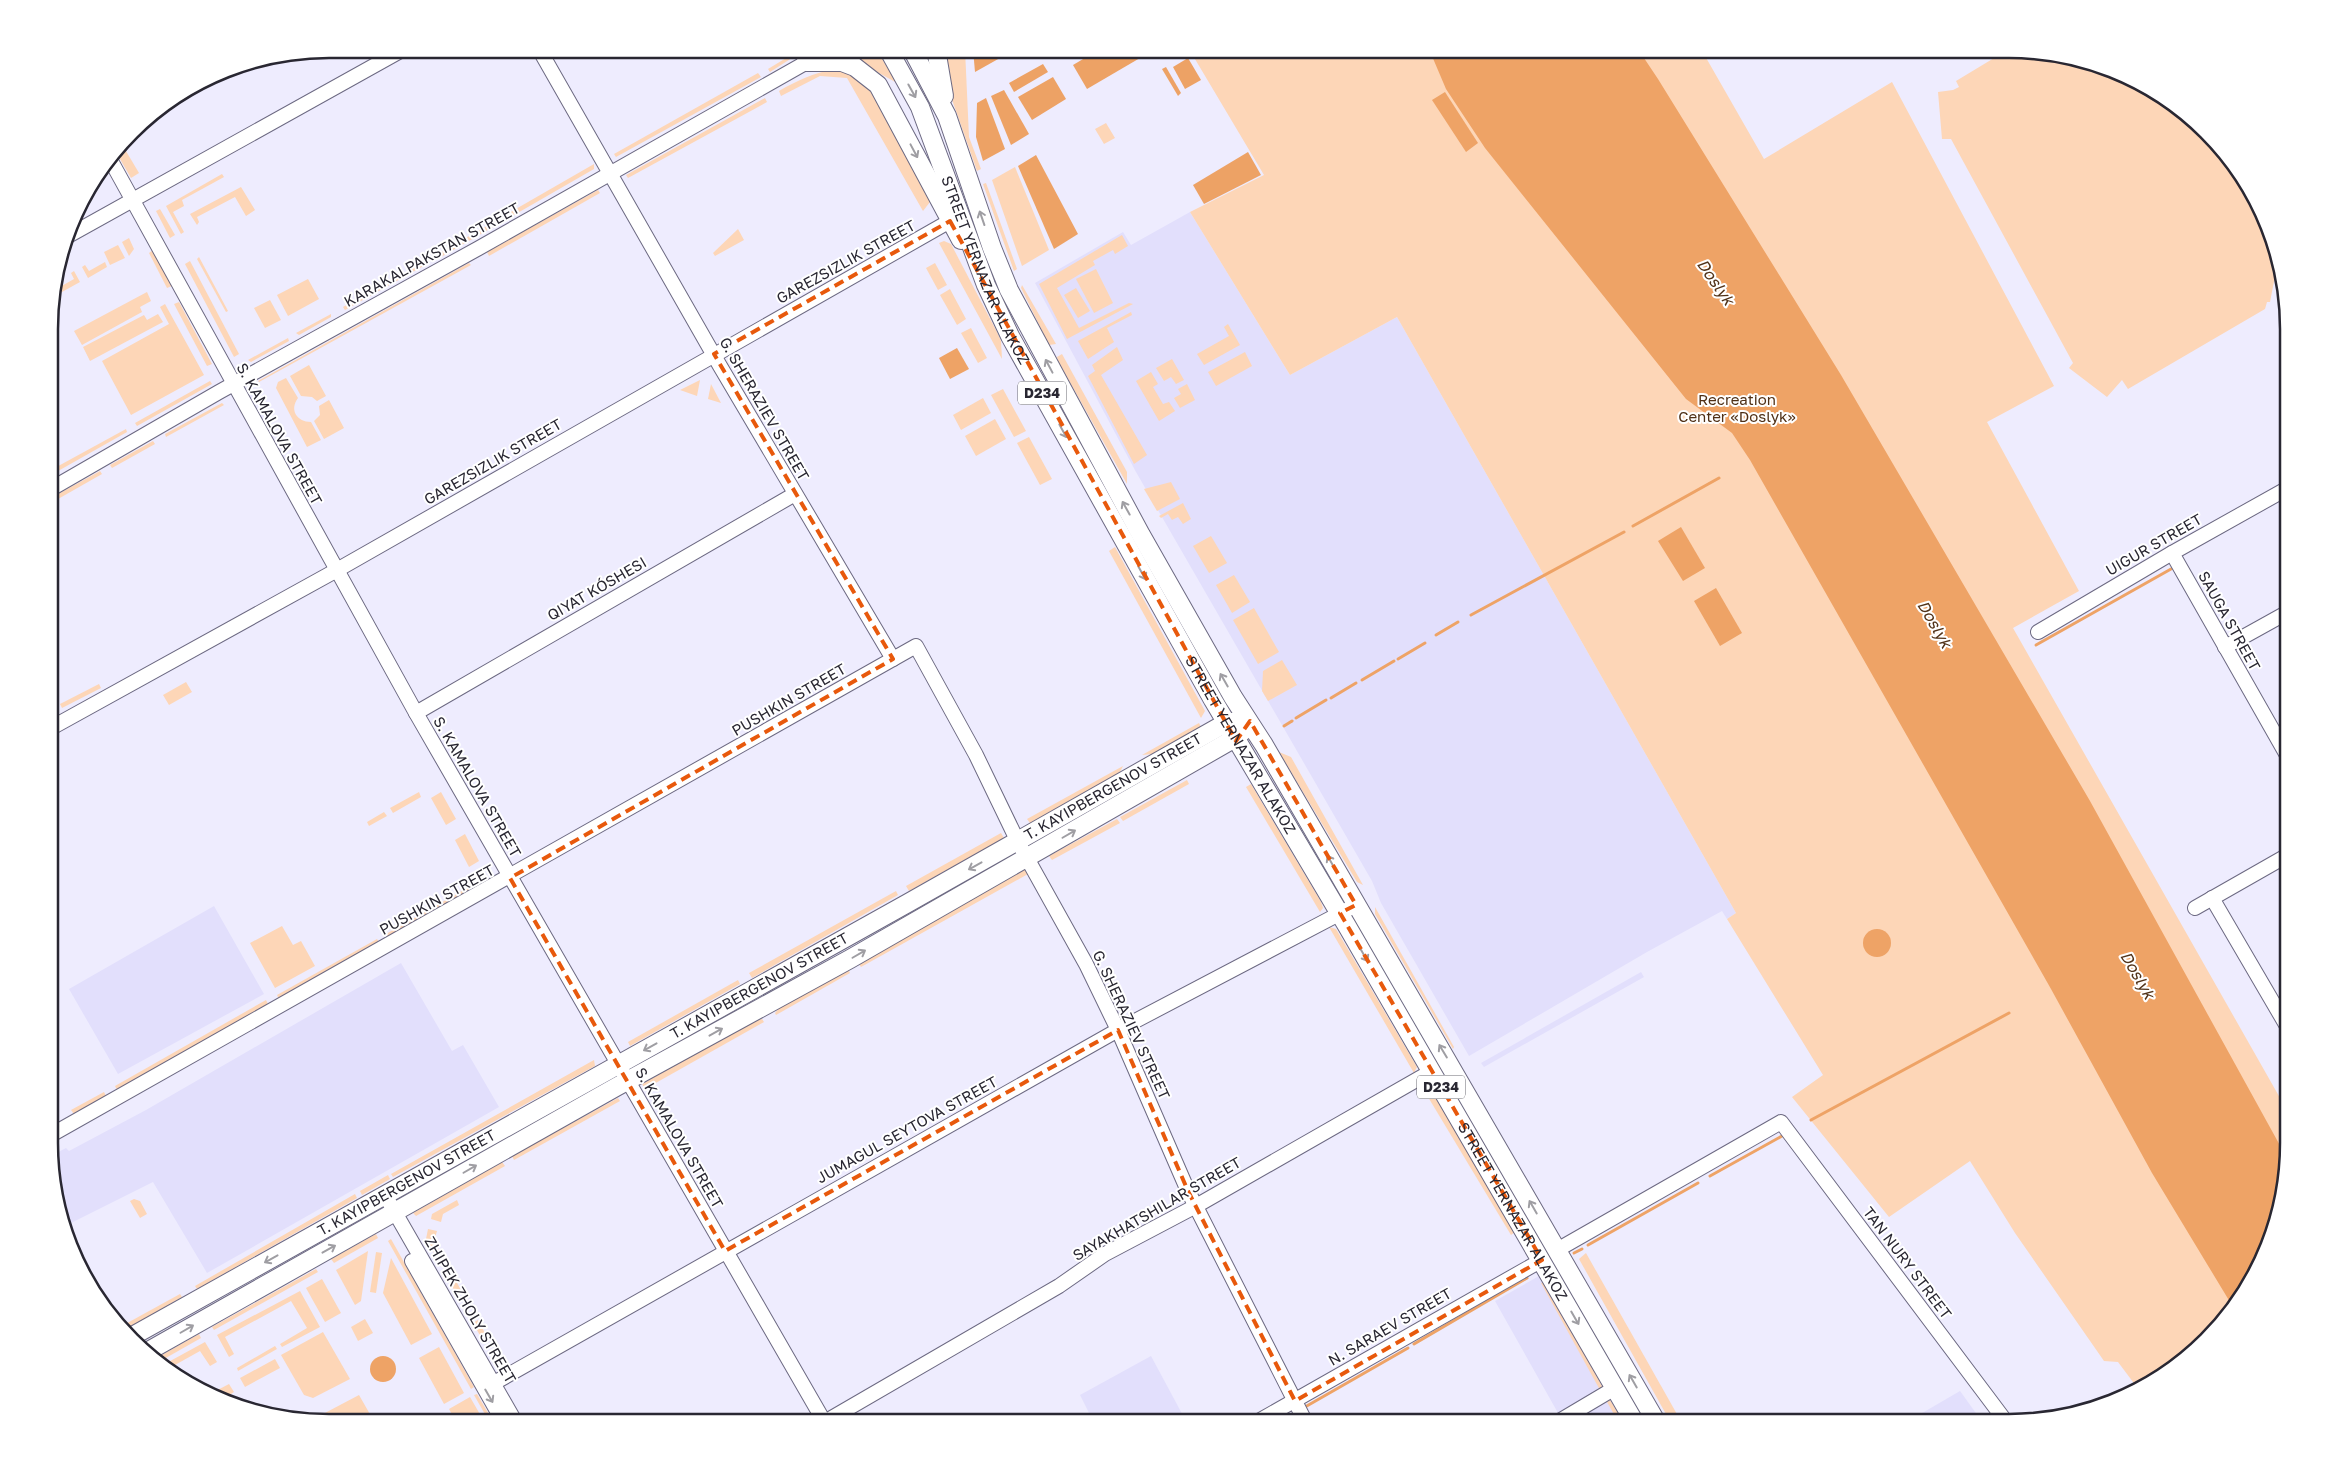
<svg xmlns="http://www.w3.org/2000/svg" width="2337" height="1472" viewBox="0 0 2337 1472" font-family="'Golos Text',sans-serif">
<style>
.built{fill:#e2dffc}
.green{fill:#fdd6b7}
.forest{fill:#eda265}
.water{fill:#eea366}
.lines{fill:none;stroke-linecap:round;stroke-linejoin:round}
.stream{stroke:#eea366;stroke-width:3}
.minor-casing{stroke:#6c6982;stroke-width:16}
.major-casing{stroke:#6c6982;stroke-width:20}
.minor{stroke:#fff;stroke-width:14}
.major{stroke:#fff;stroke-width:18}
.oneway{stroke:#9f9ea3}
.marked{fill:none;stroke:#e8590c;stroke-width:4;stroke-dasharray:10 6;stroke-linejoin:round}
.labels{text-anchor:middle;stroke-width:4;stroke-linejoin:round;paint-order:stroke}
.shield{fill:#fff;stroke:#696870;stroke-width:1}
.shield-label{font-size:14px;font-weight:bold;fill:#292732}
.street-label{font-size:15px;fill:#292732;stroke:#fff}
.park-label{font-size:15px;fill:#4f3016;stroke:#fff}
.water-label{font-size:16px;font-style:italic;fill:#523319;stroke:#fff}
.rim{fill:none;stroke:#292732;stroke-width:2.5}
</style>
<rect width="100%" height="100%" fill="#eeecfe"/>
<g class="built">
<polygon points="1190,212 1290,375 1397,317 1736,913 1727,919 1722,911 1647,952 1469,1056 1381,903 1372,881 1136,472 1035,283 1123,232 1131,245"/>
<polygon points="214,906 264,994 118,1074 69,989"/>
<polygon points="401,963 452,1051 463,1045 499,1107 207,1273 153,1182 67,1225 51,1179 51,1156 66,1148 69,1151 146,1110"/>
<polygon points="1641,972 1644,977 1484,1067 1481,1063"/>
<polygon points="1539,1276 1621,1423 1541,1423 1558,1413 1495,1301"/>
<polygon points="1151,1356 1187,1423 1094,1423 1080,1395"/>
<polygon points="1960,1391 1983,1423 1905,1423"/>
</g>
<g class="green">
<polygon points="801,49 806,49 770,72 768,69"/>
<polygon points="868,49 876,49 897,83 852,58"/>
<polygon points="945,49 965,49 969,137 981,169 977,171 950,94"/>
<polygon points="1189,49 1701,49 1764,159 1892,82 2054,386 1987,422 2079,591 2013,628 2288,1112 2288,1161 2273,1233 2241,1299 2193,1354 2148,1386 2139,1390 2118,1362 2104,1361 2015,1233 1970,1161 1889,1217 1792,1097 1823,1075 1727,919 1736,913 1397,317 1290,375 1190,212 1264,175"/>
<polygon points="2009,49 2081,58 2164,96 2206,131 2251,189 2279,256 2270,302 2267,302 2265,309 2128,389 2122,380 2107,397 2069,368 2073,363 1951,139 1942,139 1938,92 1953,90 1959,87 1956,81"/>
<path d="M834,69L852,72L872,89L926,191L930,202L923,211L847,78L820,76L781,96L779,91C796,81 814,73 834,69Z"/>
<polygon points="758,73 761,77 616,157 614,154"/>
<polygon points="765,98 767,102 628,178 626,175"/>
<polygon points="1106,123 1115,138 1104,144 1095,129"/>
<polygon points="123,146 139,173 131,178 117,154"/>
<polygon points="594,164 594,169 441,257 438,254"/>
<polygon points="1015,167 1049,250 1022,266 992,180"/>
<polygon points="222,174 224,177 182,200 184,206 173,212 184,232 181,234 166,206"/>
<polygon points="986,183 1017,269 1014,271 983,184"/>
<polygon points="241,187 255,210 246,216 235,197 197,217 199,222 197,225 190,214"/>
<polygon points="598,190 600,193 489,256 487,252"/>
<polygon points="160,209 175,235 170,238 156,211"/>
<polygon points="738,229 744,240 715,256 713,253"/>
<polygon points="1122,235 1128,246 1115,254 1113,250 1093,261 1095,265 1057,288 1079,328 1129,303 1133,304 1067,339 1039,284"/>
<polygon points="129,238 134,249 129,256 122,242"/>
<polygon points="944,241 951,244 997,332 1001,341 1002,359 939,243"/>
<polygon points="118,245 125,258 110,265 104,252"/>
<polygon points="153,250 172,286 167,288 149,253"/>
<polygon points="199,257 228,311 226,312 197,259"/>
<polygon points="190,261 239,354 234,357 185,264"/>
<polygon points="426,261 427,264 345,310 343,307"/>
<polygon points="105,262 107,267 88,278 82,267 85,265 89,271"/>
<polygon points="469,263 471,265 259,382 258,381"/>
<polygon points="935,263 947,285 938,290 926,268"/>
<polygon points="1096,269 1113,303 1094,313 1076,279"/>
<polygon points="74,271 80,282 53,297 51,292 74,279 71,273"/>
<polygon points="308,279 319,299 288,316 277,295"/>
<polygon points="1022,285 1056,344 1049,345 1021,288"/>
<polygon points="1076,288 1090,311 1078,318 1064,295"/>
<polygon points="950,289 966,319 957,325 940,295"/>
<polygon points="147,292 151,301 140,307 142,312 82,345 74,331"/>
<polygon points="270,300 281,320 265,328 254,308"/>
<polygon points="179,302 212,364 207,366 174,304"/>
<polygon points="165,304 204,375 131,415 102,361 169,324 160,307"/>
<polygon points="1131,312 1132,315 1107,328 1114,342 1088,359 1078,341"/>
<polygon points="158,314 163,322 90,361 83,347 144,315 147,320"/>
<polygon points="331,314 331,317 299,335 296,333"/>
<polygon points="1228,324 1240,345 1204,365 1197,354 1229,336 1224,327"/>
<polygon points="971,328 987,358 978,363 961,333"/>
<polygon points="288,338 289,341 251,362 248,360"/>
<polygon points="1117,347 1123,360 1101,375 1147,455 1134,464 1088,376 1095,371 1092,365"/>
<polygon points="1245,352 1252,366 1216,386 1208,372"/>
<polygon points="1062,354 1127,472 1127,484 1058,361 1057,357"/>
<polygon points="1172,359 1184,380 1176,384 1171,377 1164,381 1156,368"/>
<polygon points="309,365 326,396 317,401 312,397 301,396 290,376"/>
<polygon points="1151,372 1158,384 1153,387 1163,404 1169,402 1175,411 1159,421 1136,381"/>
<path d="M286,378L298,398C289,410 297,422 311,422L321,440L307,447L276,388L278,382Z"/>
<polygon points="700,380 697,396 680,390"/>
<polygon points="210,381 212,384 137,426 135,423"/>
<polygon points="711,384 721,403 708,399"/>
<polygon points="1187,384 1195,400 1180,408 1174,398 1181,394 1178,389"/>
<polygon points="1003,389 1026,431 1014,437 991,395"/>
<polygon points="983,398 991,413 961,430 953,415"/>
<polygon points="329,400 344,428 324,439 314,421 320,415 319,406"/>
<polygon points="222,403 224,405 166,437 165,434"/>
<polygon points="995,419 1006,439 976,456 965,436"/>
<polygon points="126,429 127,432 51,475 51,470"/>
<polygon points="1029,437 1052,479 1040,485 1017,443"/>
<polygon points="153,441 155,444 112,468 110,465"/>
<polygon points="100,471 102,474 51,503 51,498"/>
<polygon points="1171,482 1180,499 1157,511 1144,489"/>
<polygon points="1183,503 1191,519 1183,524 1178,517 1172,520 1168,514 1161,518 1159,516"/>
<polygon points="1211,536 1227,563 1209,573 1193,546"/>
<polygon points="1115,547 1205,711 1201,718 1109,551"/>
<polygon points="1234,575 1250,602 1232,613 1216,585"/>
<polygon points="1254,608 1279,652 1258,664 1233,620"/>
<polygon points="1282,660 1297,685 1268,701 1262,691 1263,671"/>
<polygon points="186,682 192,692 169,705 163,695"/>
<polygon points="99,684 101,688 62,708 60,704"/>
<polygon points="1199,723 1201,727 1152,754 1142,755"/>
<polygon points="1279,752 1291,757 1363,885 1357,882"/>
<polygon points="1123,766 1120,772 1030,823 1027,819"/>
<polygon points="1187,780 1189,784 1123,821 1120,817"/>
<polygon points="1251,784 1321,902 1323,908 1320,912 1246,787"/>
<polygon points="419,792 421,797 393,813 390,808"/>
<polygon points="441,792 456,819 446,825 431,798"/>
<polygon points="384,812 387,816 369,826 367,822"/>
<polygon points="1117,819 1120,823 1052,860 1049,856"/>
<polygon points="1001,833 1004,838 909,891 906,886"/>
<polygon points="465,834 479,861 469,867 455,840"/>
<polygon points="1025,869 1028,874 861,967 858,963"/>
<polygon points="481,880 483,884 388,937 386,934"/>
<polygon points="896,891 898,895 752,978 749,973"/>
<polygon points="1375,907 1454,1047 1453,1049 1375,914"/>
<polygon points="282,926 293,945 301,941 315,966 275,988 250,943"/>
<polygon points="1329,927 1336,929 1417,1067 1414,1073"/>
<polygon points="377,939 379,942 279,999 277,995"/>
<polygon points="848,969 850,973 776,1015 775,1013 781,1006"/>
<polygon points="738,980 740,984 630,1046 628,1042"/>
<polygon points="266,1000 268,1004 117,1090 115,1086"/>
<polygon points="762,1019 764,1022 645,1089 642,1084 753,1021"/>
<polygon points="594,1060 595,1066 393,1177 391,1174"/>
<polygon points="1425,1086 1429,1087 1515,1232 1511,1235 1422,1087"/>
<polygon points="104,1092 106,1096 74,1114 71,1110"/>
<polygon points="618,1098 620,1101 514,1160 512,1156"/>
<polygon points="502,1162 505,1166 416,1216 413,1213"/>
<polygon points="388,1175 390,1179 362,1195 360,1191"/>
<polygon points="355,1194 357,1198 197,1289 195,1286"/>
<polygon points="134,1199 140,1201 147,1214 140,1218 130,1201"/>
<polygon points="457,1200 459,1205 443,1214 441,1222 431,1219 432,1214"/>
<polygon points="428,1229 437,1231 434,1241 447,1264 442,1267 426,1239"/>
<polygon points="376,1234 378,1238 334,1263 331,1259"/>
<polygon points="391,1239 474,1387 471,1389 388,1241"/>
<polygon points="368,1251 361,1301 355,1305 336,1270"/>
<polygon points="376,1252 382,1253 376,1293 370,1292"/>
<polygon points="1586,1253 1682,1423 1671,1423 1579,1259"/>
<polygon points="391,1258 432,1334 411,1345 383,1293"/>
<polygon points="316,1269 318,1272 214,1330 212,1327"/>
<polygon points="452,1274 461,1290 456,1293 447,1277"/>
<polygon points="322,1279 341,1313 325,1322 306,1288"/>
<polygon points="1545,1281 1603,1388 1600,1390 1541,1283"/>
<polygon points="300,1291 320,1327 282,1347 280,1344 307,1328 291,1301 225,1337 234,1354 229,1357 217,1335"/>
<polygon points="180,1294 182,1297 123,1331 120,1327"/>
<polygon points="365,1319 373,1333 358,1341 351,1327"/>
<polygon points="478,1320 487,1337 482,1339 473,1323"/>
<polygon points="323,1332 350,1379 313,1398 304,1395 281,1355"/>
<polygon points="199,1334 201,1338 157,1363 153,1360"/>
<polygon points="205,1342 217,1362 210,1366 200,1351 166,1370 161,1366"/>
<polygon points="275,1346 277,1349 238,1371 237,1368"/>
<polygon points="439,1347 464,1393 444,1404 419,1358"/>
<polygon points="275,1359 280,1368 245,1387 240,1378"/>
<polygon points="229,1384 234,1392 221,1400 210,1394"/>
<polygon points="477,1394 494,1423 490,1423 474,1395"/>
<polygon points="359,1395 375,1423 372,1423 369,1419 360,1423 321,1422 323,1414"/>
<polygon points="470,1397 485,1423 470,1423 465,1415 455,1420 449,1409"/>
<polygon points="1610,1400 1624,1423 1619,1423 1607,1402"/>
</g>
<g class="forest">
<polygon points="973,49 1016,49 975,72"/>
<polygon points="1100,49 1134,49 1140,58 1087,89 1073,65"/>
<polygon points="1163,49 1183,49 1183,50 1168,58"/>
<polygon points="1188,58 1201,80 1185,89 1173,67"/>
<polygon points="1043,64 1048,72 1014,92 1009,83"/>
<polygon points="1166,67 1181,93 1178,96 1162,69"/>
<polygon points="1053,77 1066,99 1032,120 1018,97"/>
<polygon points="1004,90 1029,134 1011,145 991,96"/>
<polygon points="986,98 1005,149 983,161 976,137 977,103"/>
<polygon points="1248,152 1261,175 1204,204 1193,185"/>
<polygon points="1036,155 1078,234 1054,249 1018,166"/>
</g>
<g class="water">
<polygon points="1429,49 1638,49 1658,79 1841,375 2090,801 2288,1160 2273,1233 2241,1298 2233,1307 2152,1173 2051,989 1750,460 1732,433 1686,399 1485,148 1446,89"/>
<polygon points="1445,92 1478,143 1466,152 1432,100"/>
<polygon points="957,348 969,369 950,379 939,358"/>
<polygon points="1681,527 1705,568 1683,581 1658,541"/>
<polygon points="1716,588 1742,633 1720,646 1694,601"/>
<circle cx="1877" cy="943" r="14"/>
<circle cx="383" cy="1369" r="13"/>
</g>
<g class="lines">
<g class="stream">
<polyline points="1633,526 1719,478"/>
<polyline points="1471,615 1624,532"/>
<polyline points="1436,635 1458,622"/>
<polyline points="2036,645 2171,569"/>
<polyline points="1398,659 1425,643"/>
<polyline points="1362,680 1394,661"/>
<polyline points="1331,698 1356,683"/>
<polyline points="1296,718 1326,700"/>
<polyline points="1284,726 1292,721"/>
<polyline points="1811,1120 2009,1013"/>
<polyline points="1710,1176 1782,1136"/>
<polyline points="1588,1245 1698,1183"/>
<polyline points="1574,1253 1582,1249"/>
<polyline points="1414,1344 1527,1278"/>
<polyline points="1305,1407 1408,1348"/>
<polyline points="1276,1423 1290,1415"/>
</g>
<g class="minor-casing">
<g id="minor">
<polyline points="539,49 720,366 893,659"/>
<polyline points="111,161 416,713 825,1423"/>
<polyline points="68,236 404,49"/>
<polyline points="51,489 219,392 479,248 830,49"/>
<polyline points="2172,553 2288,757"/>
<polyline points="2038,632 2172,553 2288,488"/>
<polyline points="2225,647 2288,612"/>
<polyline points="416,713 795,494"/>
<polyline points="51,728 337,570 950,221 954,213"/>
<polyline points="2212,898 2288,1028"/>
<polyline points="2195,908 2288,855"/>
<polyline points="51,1135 916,646 976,755 1018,842 1086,964 1118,1030 1188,1191 1306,1423"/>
<polyline points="385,1195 516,1423"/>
<polyline points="1557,1250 1781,1122 2007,1423"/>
<polyline points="412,1261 504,1423"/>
<polyline points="494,1383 1118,1030 1356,905"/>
<polyline points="823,1423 1059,1286 1105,1254 1196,1206 1432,1071"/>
<polyline points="1255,1423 1542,1260"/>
<polyline points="1556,1423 1615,1388"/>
</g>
</g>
<g class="major-casing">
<g id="major">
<path id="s1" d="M888,49L920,107L986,285L1010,336L1213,700L1347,926L1635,1423"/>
<polyline points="912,49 947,116 992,248 1009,290 1141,535 1233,697 1264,745 1657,1423"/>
<polyline points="936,49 944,96"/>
<polyline points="806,62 842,62 855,67 878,85 961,240"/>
<path id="s2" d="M129,1338L908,903L1226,723L1237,721"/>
<polyline points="145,1353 616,1087 850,959 1235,738 1243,731"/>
</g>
</g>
<use href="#minor" class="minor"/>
<use href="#major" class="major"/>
</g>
<defs><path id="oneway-shaft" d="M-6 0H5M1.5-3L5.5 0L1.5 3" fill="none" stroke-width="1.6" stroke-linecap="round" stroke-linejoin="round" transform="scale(1.25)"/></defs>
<g class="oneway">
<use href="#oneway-shaft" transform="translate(912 91) rotate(61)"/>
<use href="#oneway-shaft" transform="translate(914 151) rotate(62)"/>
<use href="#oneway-shaft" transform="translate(982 218) rotate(-109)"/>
<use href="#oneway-shaft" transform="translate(1049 366) rotate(-118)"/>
<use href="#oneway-shaft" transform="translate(1063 431) rotate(61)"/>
<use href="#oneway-shaft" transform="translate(1126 508) rotate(-119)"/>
<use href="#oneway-shaft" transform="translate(1142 573) rotate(61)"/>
<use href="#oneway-shaft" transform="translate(1224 680) rotate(-120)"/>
<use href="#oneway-shaft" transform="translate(1069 834) rotate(-30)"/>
<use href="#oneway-shaft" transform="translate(1331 862) rotate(-120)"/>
<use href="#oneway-shaft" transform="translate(975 866) rotate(151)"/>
<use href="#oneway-shaft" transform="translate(859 954) rotate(-30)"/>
<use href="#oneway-shaft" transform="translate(1364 955) rotate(60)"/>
<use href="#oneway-shaft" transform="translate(716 1032) rotate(-29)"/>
<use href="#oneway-shaft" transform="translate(650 1047) rotate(151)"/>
<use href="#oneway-shaft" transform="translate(1443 1051) rotate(-121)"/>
<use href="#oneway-shaft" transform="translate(470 1169) rotate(-30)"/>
<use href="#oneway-shaft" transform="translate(1533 1207) rotate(-120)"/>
<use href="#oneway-shaft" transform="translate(329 1249) rotate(-29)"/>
<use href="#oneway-shaft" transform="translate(271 1259) rotate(151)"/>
<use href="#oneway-shaft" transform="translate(1575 1318) rotate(60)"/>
<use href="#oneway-shaft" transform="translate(187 1329) rotate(-30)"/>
<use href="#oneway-shaft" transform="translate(1633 1381) rotate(-120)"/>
<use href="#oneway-shaft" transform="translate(489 1396) rotate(60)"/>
</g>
<path class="marked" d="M950,221L1236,741L1250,721L1356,905L1340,913L1542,1260L1295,1401L1188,1191L1118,1030L725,1251L510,878L893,659L714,354Z"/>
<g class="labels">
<g class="shield">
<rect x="1018" y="381.5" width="48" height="23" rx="4"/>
<rect x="1417" y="1075.5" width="48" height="23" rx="4"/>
</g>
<g class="shield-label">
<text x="1042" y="398">D234</text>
<text x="1441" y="1092">D234</text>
</g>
<g class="street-label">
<text transform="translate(432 255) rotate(-29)" y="5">KARAKALPAKSTAN STREET</text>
<text transform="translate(846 262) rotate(-29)" y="5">GAREZSIZLIK STREET</text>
<text dy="5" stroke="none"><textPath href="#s1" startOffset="242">STREET YERNAZAR ALAKOZ</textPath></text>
<text transform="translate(764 409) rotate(60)" y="5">G. SHERAZIEV STREET</text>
<text transform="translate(279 434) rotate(61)" y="5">S. KAMALOVA STREET</text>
<text transform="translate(493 462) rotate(-30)" y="5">GAREZSIZLIK STREET</text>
<text transform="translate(2154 545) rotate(-30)" y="5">UIGUR STREET</text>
<text transform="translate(597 589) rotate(-30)" y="5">QIYAT KÓSHESI</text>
<text transform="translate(2229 621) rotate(61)" y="5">SAUGA STREET</text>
<text transform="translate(789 700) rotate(-30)" y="5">PUSHKIN STREET</text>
<text dy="5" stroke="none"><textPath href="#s1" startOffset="782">STREET YERNAZAR ALAKOZ</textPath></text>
<text transform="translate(477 787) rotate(60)" y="5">S. KAMALOVA STREET</text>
<text dy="5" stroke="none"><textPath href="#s2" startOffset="1128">T. KAYIPBERGENOV STREET</textPath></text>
<text transform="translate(437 900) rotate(-29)" y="5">PUSHKIN STREET</text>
<text dy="5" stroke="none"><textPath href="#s2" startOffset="722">T. KAYIPBERGENOV STREET</textPath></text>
<text transform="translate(1131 1025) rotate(65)" y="5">G. SHERAZIEV STREET</text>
<text transform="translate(907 1130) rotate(-29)" y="5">JUMAGUL SEYTOVA STREET</text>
<text transform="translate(679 1138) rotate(60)" y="5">S. KAMALOVA STREET</text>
<text dy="5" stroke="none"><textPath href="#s2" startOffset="318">T. KAYIPBERGENOV STREET</textPath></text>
<text transform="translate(1157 1209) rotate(-30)" y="5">SAYAKHATSHILAR STREET</text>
<text dy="5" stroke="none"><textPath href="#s1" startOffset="1322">STREET YERNAZAR ALAKOZ</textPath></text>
<text transform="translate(1907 1263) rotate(53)" y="5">TAN NURY STREET</text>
<text transform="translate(470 1310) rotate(60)" y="5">ZHIPEK ZHOLY STREET</text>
<text transform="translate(1390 1327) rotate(-30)" y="5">N. SARAEV STREET</text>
</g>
<g class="park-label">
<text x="1737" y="405">Recreation<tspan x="1737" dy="17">Center «Doslyk»</tspan></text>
</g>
<g class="water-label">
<text transform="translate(1716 282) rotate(55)" y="6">Doslyk</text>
<text transform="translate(1935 624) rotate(60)" y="6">Doslyk</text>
<text transform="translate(2138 975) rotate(60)" y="6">Doslyk</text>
</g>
</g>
<path d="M0 0H2337V1472H0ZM329 58H2009A271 271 0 0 1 2280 329V1143A271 271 0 0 1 2009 1414H329A271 271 0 0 1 58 1143V329A271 271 0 0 1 329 58Z" fill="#fff" fill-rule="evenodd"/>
<path class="rim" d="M329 58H2009A271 271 0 0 1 2280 329V1143A271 271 0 0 1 2009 1414H329A271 271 0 0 1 58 1143V329A271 271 0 0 1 329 58Z"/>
</svg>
